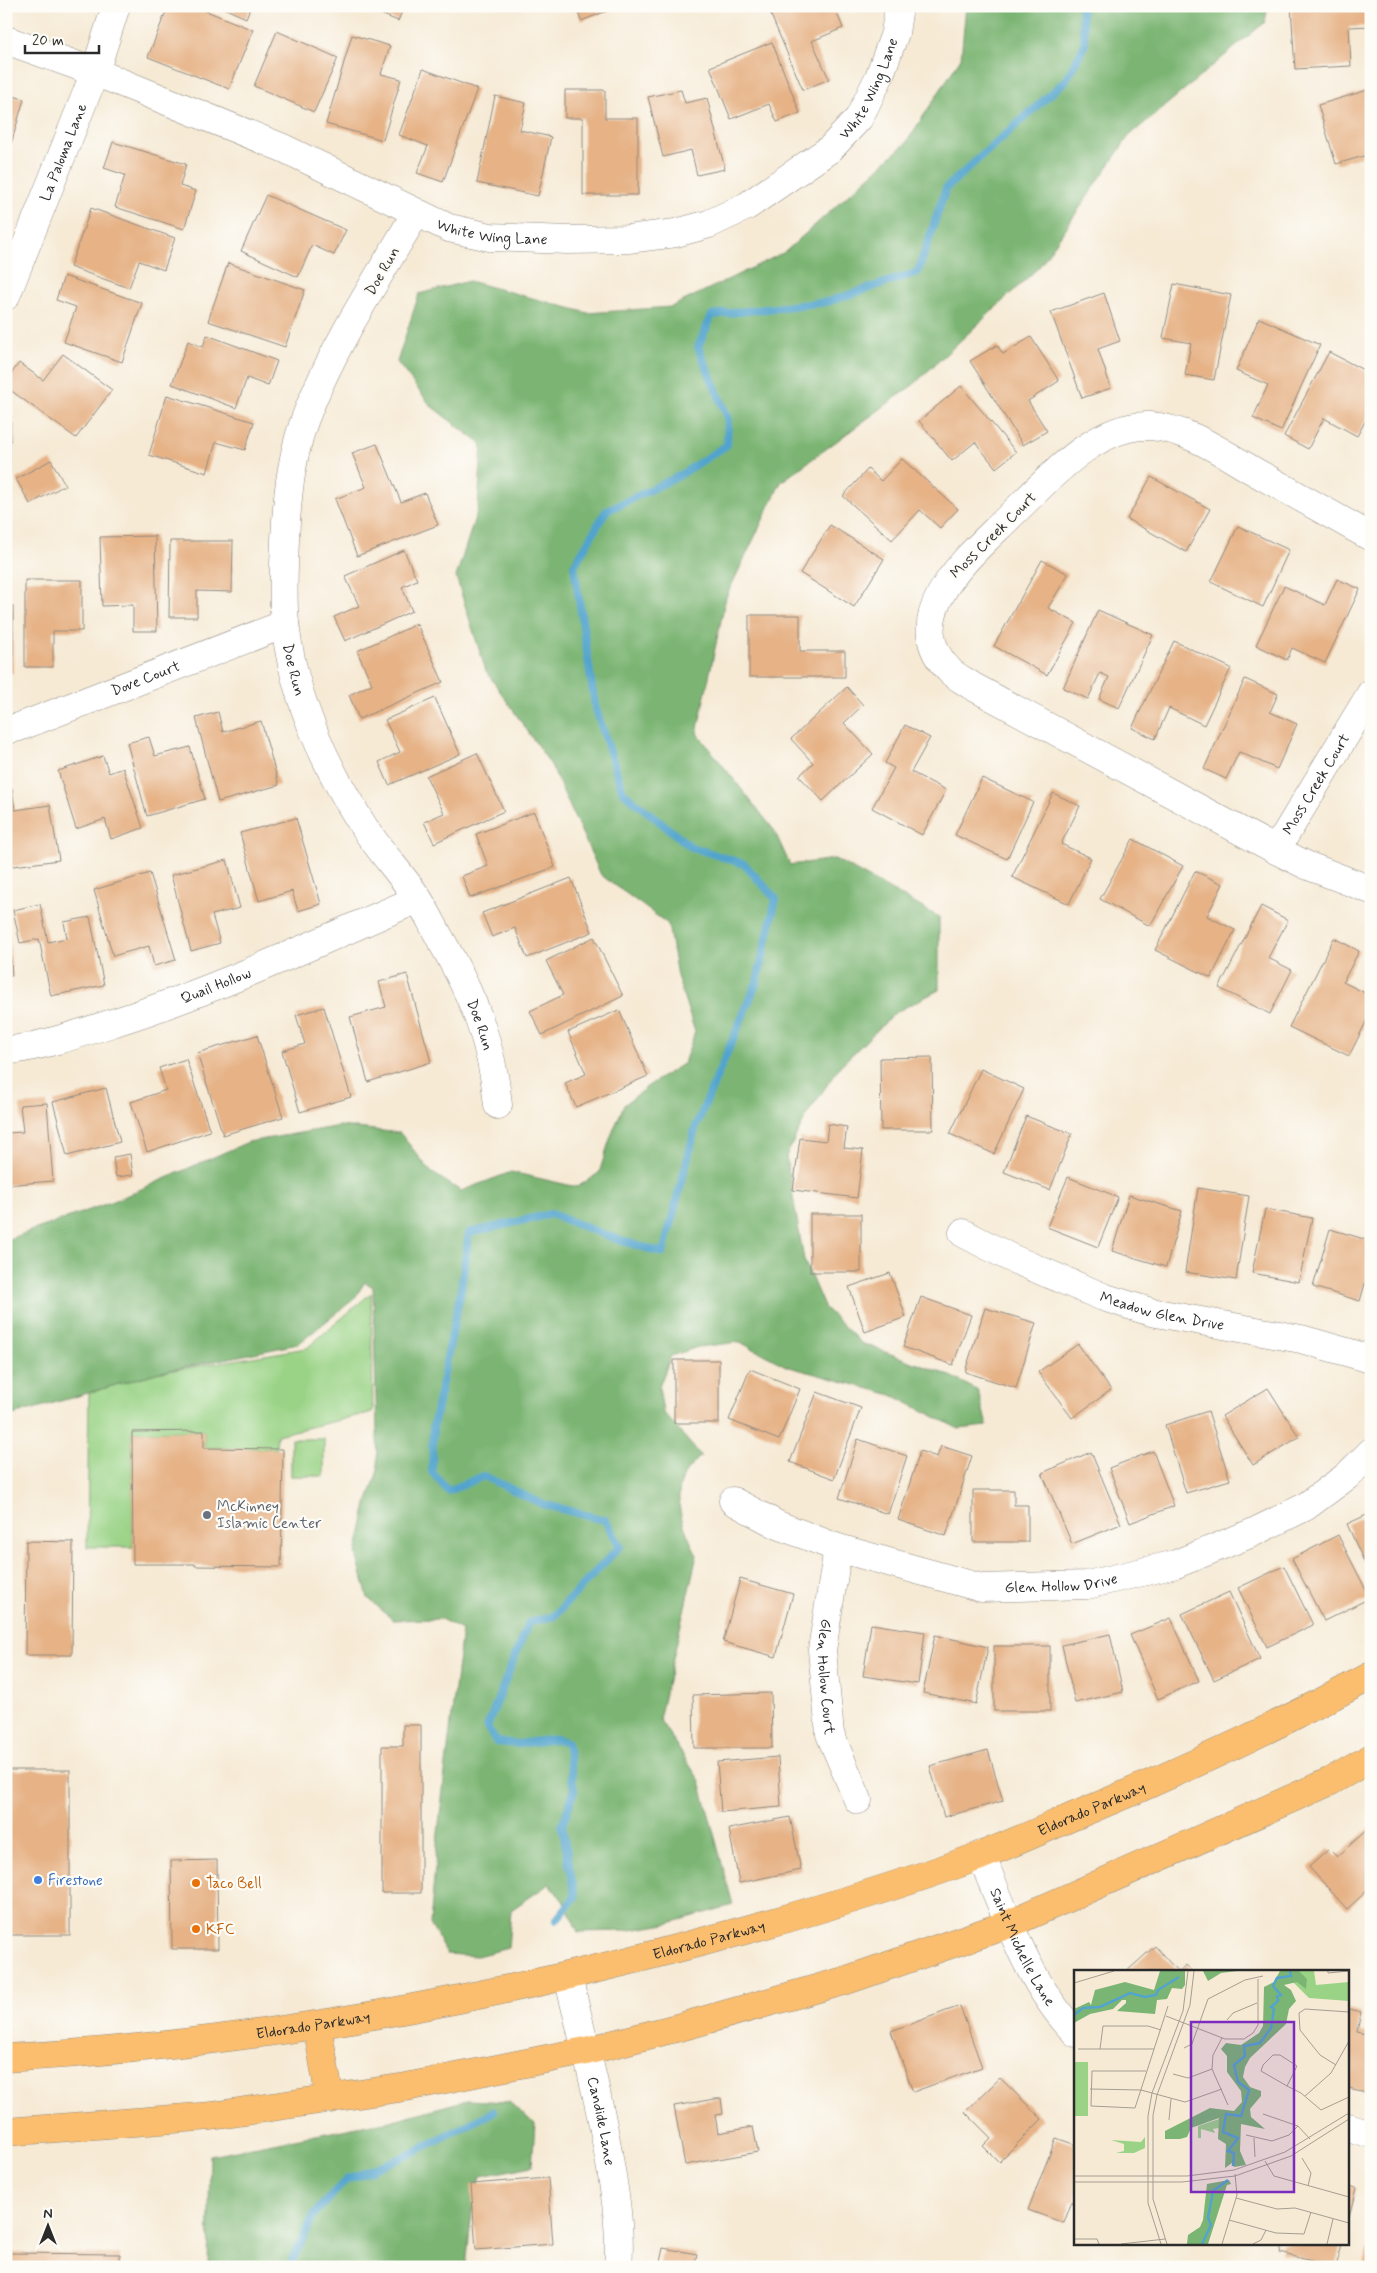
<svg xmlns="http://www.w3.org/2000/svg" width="1377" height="2273" viewBox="0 0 1377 2273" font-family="Mynerve,sans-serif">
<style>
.green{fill:#9ad386;stroke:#627f58}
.forest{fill:#7bb573;stroke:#53704f}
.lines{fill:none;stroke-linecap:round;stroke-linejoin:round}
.stream{stroke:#53a4cd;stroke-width:8}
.building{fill:#e6b286}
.minor-casing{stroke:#908a80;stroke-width:29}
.primary-casing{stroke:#908a80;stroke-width:29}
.minor{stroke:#fff;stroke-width:28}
.primary{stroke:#fbbe6e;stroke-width:28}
.worship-dot{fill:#6b7280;stroke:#fdfcf7;stroke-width:2}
.shop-dot{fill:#3f7fe0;stroke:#fdfcf7;stroke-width:2}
.food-dot{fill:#e8710a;stroke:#fdfcf7;stroke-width:2}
.labels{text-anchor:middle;stroke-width:4.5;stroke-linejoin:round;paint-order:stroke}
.street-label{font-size:15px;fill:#2b2b2b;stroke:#fdfcf7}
.worship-label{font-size:15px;fill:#5b616d;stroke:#fdfcf7;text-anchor:start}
.shop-label{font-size:15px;fill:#366cbe;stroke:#fdfcf7;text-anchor:start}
.food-label{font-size:15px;fill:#c56008;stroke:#fdfcf7;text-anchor:start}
.inset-river{fill:none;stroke:#53a4cd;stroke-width:2.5}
.inset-road{fill:none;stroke:#a59e91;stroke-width:1}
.view{fill:#7b2cbf;fill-opacity:0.15;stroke:#7b2cbf;stroke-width:2.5}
.inset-edge{fill:none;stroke:#2b2b2b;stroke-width:2.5}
</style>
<rect width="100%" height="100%" fill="#fdfcf7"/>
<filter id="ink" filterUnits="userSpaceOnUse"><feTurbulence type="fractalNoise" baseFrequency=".02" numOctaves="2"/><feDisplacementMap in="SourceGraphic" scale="10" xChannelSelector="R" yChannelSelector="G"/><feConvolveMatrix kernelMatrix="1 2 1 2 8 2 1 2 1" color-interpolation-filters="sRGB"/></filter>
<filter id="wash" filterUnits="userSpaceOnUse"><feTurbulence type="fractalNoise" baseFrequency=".0096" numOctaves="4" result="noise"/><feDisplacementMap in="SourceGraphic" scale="20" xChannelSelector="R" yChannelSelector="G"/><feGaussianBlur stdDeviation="1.12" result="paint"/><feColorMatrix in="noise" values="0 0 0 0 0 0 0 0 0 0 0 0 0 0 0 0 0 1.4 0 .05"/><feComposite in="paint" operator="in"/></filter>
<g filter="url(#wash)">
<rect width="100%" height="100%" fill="#f6ead5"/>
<g class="green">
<polygon points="371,1293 373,1412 277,1435 276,1449 204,1448 204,1431 132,1432 133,1547 87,1547 89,1393 156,1373 307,1348"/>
<rect x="291" y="1439" width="33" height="37"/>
</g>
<g class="forest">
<path d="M966,6H1268L1265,22L1129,136L1039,267L913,385L781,482L726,597L697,733L774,830L790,865L835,859L939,917V990L896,1012L840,1066L808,1113L786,1156L804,1260L824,1307L861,1343L953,1377L978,1391L987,1426L959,1429L892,1395L786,1366L740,1342L698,1347L671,1356L659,1387L663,1412L701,1456C695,1462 686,1470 683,1477C672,1504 685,1530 697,1555L659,1719L700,1781L733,1905L666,1924L625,1931L578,1932L565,1903L549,1884L511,1910L508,1948L477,1956L447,1954L430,1924L438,1832L462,1630L441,1619L393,1620L368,1598L356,1554L367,1504L378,1470L373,1287L365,1282L354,1299L298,1344L156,1373L6,1417V1240L114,1201L248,1142L340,1126L400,1133L431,1172L461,1191L511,1172L577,1187L599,1173L611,1136L624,1105L648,1086L684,1063L695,1032L677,976L668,924L601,875L551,765L486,671L456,577L478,508L482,445L431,406L397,362L419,294L469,281L588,313L671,307L785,252L906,143L961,58Z"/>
<polygon points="467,2100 509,2102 535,2124 532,2166 481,2176 472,2211 466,2267 208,2267 210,2155 390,2121"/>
</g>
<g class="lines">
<g class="stream">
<polyline points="556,1920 575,1897 562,1826 574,1791 567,1742 556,1739 518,1744 496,1742 487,1727 528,1623 554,1616 620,1546 605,1520 542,1504 484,1476 448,1491 432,1472 433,1427 460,1295 469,1233 551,1214 616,1239 663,1253 696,1126 757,982 776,899 744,864 691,847 623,792 595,706 574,566 606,511 677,477 727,445 728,418 698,347 712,315 827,302 918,272 946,188 1066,80 1085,44 1081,6"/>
<polyline points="289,2267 315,2213 346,2180 408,2155 493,2112"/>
</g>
</g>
<g id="blocks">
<g class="building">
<polygon points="168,6 194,6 253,30 229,89 148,57"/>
<polygon points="219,6 251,6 246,18"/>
<polygon points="361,6 404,6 398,21"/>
<polygon points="576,6 620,6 581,21"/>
<polygon points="767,6 834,6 843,28 812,41 829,79 803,90"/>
<polygon points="1291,6 1371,6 1371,26 1349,27 1351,66 1295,69"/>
<polygon points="277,31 338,58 314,112 254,86"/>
<polygon points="352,35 390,46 381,74 401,79 383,140 326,124"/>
<polygon points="772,42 800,113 777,122 769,104 731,119 710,67"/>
<polygon points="423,69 477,89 443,182 417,173 428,146 399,135"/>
<polygon points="1371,89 1371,154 1336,164 1318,105"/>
<polygon points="565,90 605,90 605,118 638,118 638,195 583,195 583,118 565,118"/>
<polygon points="681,90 685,103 707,98 725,169 697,175 691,150 663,157 648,97"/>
<polygon points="6,94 24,99 7,158 6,158"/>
<polygon points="495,96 526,103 520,130 551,137 538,196 477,183"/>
<polygon points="113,142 186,164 180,186 196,191 184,229 115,207 125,175 104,168"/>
<polygon points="266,195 346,230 334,255 312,245 298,277 241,251"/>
<polygon points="91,208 175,238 164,270 139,261 129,288 70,267"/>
<polygon points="228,263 305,290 285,347 208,321"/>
<polygon points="64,276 142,303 122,362 64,342 76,307 56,300"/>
<polygon points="1174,284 1231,295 1214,380 1185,375 1191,343 1163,338"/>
<polygon points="1104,293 1120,341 1098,349 1111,388 1082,398 1051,312"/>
<polygon points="1259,318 1320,345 1281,431 1253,418 1268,385 1236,371"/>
<polygon points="207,335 277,361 268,386 247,378 236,408 172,384 188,341 203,347"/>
<polygon points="1031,337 1059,381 1028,401 1047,431 1023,445 970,361 997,345 1003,354"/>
<polygon points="1329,352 1371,374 1371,411 1357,436 1324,418 1308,449 1284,436"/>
<polygon points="63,354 112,390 76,438 6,387 6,381 19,363 43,380"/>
<polygon points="961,386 1016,452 996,468 975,442 952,461 919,421"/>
<polygon points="167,395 254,422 245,450 216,442 207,473 149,455"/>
<polygon points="6,416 11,416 10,475 6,474"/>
<polygon points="377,444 401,502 425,493 438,525 357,556 335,499 366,487 352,453"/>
<polygon points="902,459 958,509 940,528 920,510 892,540 843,496 868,469 881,481"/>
<polygon points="51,460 65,485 30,504 16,479"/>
<polygon points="1151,477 1210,509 1186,552 1127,519"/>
<polygon points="830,525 884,559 854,607 800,573"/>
<polygon points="1238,526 1289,550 1263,607 1211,582"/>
<polygon points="155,536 157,631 133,631 133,605 102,606 100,537"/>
<polygon points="170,541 233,541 232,592 197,591 197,617 169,617"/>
<polygon points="404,550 417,580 402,587 412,611 345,641 334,617 359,606 345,576"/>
<polygon points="1042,560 1068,574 1048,608 1076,623 1047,675 994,646"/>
<polygon points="1337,579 1360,589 1325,663 1292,648 1287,660 1256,645 1284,586 1325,605"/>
<polygon points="25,580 82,580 82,631 53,631 53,667 25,667"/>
<rect x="6" y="606" width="7" height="67"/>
<polygon points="1098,610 1153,635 1119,708 1099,699 1109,677 1100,673 1088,699 1063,688"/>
<polygon points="749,615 800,615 800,651 845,651 845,677 749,677"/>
<polygon points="417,624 443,682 359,719 349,695 372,684 357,651"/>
<polygon points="1174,641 1231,668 1204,725 1169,708 1155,739 1132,728"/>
<polygon points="1245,679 1278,694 1270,712 1297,724 1277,769 1239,752 1226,779 1204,769"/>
<polygon points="847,687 863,705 844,723 873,754 823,801 799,776 813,763 791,739"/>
<polygon points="435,698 460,754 389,785 379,762 400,752 385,720"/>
<polygon points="218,712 223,732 261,721 279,785 218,802 196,718"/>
<polygon points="905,725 930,738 911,772 946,790 922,835 872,808 894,768 885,763"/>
<polygon points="149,737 155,756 190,747 205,799 147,816 127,743"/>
<polygon points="477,753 504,811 434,843 424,822 444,813 426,776"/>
<polygon points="103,756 109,773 123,768 143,828 111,839 105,819 76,829 58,771"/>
<polygon points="982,778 1033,802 1007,859 955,835"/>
<polygon points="12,788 15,810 50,805 59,860 6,867 6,789"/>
<polygon points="1053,793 1080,806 1061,844 1091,858 1069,904 1012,877"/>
<polygon points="534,812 555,867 470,898 462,876 488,866 476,834"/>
<polygon points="296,818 321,904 298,911 292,891 259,901 240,833"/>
<polygon points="1133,839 1183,866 1150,926 1100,899"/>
<polygon points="227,860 240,908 212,915 220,943 191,951 171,875"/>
<polygon points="1195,871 1223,884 1207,916 1235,930 1211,978 1155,950"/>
<polygon points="150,873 176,960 154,966 149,946 113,956 94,890"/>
<polygon points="571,878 592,932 527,958 515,928 492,937 482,913"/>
<polygon points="40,904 48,942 67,938 64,922 90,917 104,985 51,996 39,939 20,943 13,910"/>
<polygon points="1261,906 1288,920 1268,958 1292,970 1270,1014 1219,988"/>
<polygon points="6,931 9,931 12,976 6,976"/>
<polygon points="594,937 623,996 542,1035 530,1011 563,995 546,961"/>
<polygon points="1334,938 1359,951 1343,982 1371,996 1371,1012 1349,1056 1289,1027"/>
<polygon points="407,974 431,1062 368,1082 350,1017 386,1007 379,982"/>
<polygon points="324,1007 351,1097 300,1112 282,1051 305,1044 296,1015"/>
<polygon points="619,1010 648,1076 576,1107 565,1083 586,1074 568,1032"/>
<polygon points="257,1035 283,1117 223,1135 197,1053"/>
<polygon points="932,1057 933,1130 881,1130 880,1058"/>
<polygon points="186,1059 210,1131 147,1152 131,1102 166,1090 159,1068"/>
<polygon points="981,1069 1024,1089 994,1154 950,1134"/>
<polygon points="106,1088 120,1142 67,1156 53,1102"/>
<polygon points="47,1103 53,1181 6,1185 6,1133 23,1132 20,1105"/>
<polygon points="1026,1116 1072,1134 1050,1190 1004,1172"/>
<polygon points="828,1124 847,1127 844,1148 863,1150 857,1198 793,1190 800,1138 826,1141"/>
<polygon points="130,1154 133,1175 116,1177 113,1157"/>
<polygon points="1068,1177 1118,1197 1098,1247 1047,1227"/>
<polygon points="1198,1188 1249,1196 1236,1280 1185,1272"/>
<polygon points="1129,1195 1182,1211 1166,1267 1112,1251"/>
<polygon points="1265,1209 1312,1218 1299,1282 1252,1273"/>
<rect x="810" y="1214" width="51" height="58"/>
<polygon points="1330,1229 1371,1241 1371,1263 1360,1301 1313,1287"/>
<polygon points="890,1273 906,1317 865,1332 849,1287"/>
<polygon points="921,1297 971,1315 953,1365 903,1347"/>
<polygon points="985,1308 1036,1323 1016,1388 965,1372"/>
<polygon points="1078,1344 1111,1390 1072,1418 1038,1372"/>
<rect x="674" y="1360" width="45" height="63"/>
<polygon points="750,1369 800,1389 779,1440 729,1420"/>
<polygon points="1268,1388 1299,1437 1253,1465 1222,1416"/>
<polygon points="817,1392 861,1408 834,1479 790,1462"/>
<polygon points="1208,1411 1230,1480 1186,1493 1165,1425"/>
<polygon points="204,1431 204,1448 283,1449 281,1567 195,1566 195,1564 133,1564 132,1432"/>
<polygon points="858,1439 907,1456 888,1514 839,1498"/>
<polygon points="941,1446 972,1456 946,1536 898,1520 920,1451 937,1457"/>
<polygon points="1153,1451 1174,1506 1130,1523 1109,1468"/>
<polygon points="1091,1452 1121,1524 1072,1544 1042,1473"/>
<polygon points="973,1490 1014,1490 1014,1505 1028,1505 1028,1542 973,1542"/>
<polygon points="1371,1513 1371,1577 1347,1524"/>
<polygon points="1338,1535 1370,1598 1324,1621 1292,1559"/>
<polygon points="26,1541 73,1542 72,1655 25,1655"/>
<polygon points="1284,1566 1313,1625 1267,1647 1238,1588"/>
<polygon points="740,1579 793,1594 776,1657 723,1642"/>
<polygon points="1229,1592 1260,1659 1214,1680 1182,1614"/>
<polygon points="1171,1618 1199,1681 1158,1699 1130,1635"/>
<polygon points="871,1624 925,1632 918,1684 863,1676"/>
<polygon points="1110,1634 1123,1692 1075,1703 1062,1645"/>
<polygon points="935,1635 988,1647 976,1704 923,1693"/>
<rect x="994" y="1646" width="56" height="65"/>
<polygon points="771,1693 772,1748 694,1748 693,1695"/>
<polygon points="403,1725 421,1725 421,1893 382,1893 382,1746 403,1746"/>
<polygon points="988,1750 1003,1801 944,1817 930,1766"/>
<polygon points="778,1757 781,1807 721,1812 717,1762"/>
<rect x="6" y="1770" width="64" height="165"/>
<polygon points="790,1817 801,1870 739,1883 729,1829"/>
<polygon points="1371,1826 1371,1890 1369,1889 1347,1909 1309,1867 1329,1849 1337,1857"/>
<polygon points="217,1860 218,1949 172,1949 171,1861"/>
<polygon points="1155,1946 1178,1972 1186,1965 1192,1972 1126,1972"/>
<polygon points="960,2006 982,2067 913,2092 891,2031"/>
<polygon points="1348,2009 1361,2012 1357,2032 1371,2035 1371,2093 1348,2088"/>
<polygon points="1000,2078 1042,2119 999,2162 983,2146 991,2138 965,2112"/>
<polygon points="721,2098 723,2114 715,2115 718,2133 753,2127 758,2152 685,2165 674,2106"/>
<polygon points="1056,2138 1076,2145 1076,2203 1072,2201 1064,2223 1028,2210"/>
<polygon points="548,2178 553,2244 476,2250 471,2184"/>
<polygon points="1348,2186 1356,2188 1349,2217 1348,2216"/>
<polygon points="1370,2240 1371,2267 1363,2267"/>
<polygon points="1282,2244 1342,2244 1336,2267 1280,2253"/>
<polygon points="663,2248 697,2254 694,2267 659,2267"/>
<polygon points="6,2253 120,2254 120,2267 6,2267"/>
</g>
</g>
</g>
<g filter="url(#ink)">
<use href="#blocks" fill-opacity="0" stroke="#908a80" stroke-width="1"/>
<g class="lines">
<g class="minor-casing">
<g id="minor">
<path id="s1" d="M6,40L95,72L283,148L449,228L490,237L568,240L628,239L676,233L709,224L747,206L830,149L859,118L879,77L895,33L899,6"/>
<path id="s2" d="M416,213C379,276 338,338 310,406C292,448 287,494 285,540C284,567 282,596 285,623C293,696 325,766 364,827C380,851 400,873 417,897C426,910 433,926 441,940C472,995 492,1041 498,1105"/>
<path id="s3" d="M6,296L95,72L116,6"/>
<path id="s4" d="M1371,537C1333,516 1296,495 1259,474C1225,455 1189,428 1149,426C1095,424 1046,482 1010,516C973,553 894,616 950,671C956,677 965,681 972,686L1276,850L1371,693"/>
<path id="s5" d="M6,730L19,727L285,624"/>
<polyline points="1276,850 1306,865 1371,890"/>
<path id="s6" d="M6,1051C49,1045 90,1030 131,1017C229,984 323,940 418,899"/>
<path id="s7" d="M963,1233L1011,1258L1103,1297L1151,1312L1301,1339L1371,1359"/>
<path id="s8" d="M733,1501L778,1525L838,1548L982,1588L1087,1585L1176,1564L1252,1533L1305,1507L1347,1476L1371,1452"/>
<path id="s9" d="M838,1548L822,1650L830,1734L858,1800"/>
<path id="s10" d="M981,1855C1006,1915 1030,1987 1076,2033"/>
<path id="s11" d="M568,1977C583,2039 600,2101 610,2164C616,2198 621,2232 618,2267"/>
<polyline points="1348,2127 1371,2134"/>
</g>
</g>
<g class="primary-casing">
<g id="primary">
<polyline points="317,2025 330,2099"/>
<path id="s12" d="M6,2058C231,2046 453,2007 671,1950C775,1923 879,1893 980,1856C1011,1844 1042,1830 1072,1817C1174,1775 1274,1728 1371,1676"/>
<polyline points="6,2132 212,2116 406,2087 586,2051 684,2026 844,1981 1009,1924 1331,1781 1371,1758"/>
</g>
</g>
<use href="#minor" class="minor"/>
<use href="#primary" class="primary"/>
</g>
</g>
<circle class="worship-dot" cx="207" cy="1515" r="5"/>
<circle class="shop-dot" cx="38" cy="1880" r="5"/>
<g class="food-dot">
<circle cx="196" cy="1883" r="5"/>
<circle cx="196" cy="1929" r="5"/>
</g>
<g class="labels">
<g class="street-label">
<text dy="5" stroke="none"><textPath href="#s1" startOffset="960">White Wing Lane</textPath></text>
<text dy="5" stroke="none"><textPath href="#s3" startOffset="155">La Paloma Lane</textPath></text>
<text dy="5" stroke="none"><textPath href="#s1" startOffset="525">White Wing Lane</textPath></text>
<text transform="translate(382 271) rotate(-60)" y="5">Doe Run</text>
<text transform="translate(993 535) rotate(-45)" y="5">Moss Creek Court</text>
<text dy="5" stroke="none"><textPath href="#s2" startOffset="488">Doe Run</textPath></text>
<text dy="5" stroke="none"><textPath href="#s5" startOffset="149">Dove Court</textPath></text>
<text dy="5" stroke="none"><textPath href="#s4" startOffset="1058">Moss Creek Court</textPath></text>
<text dy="5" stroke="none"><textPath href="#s6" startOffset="220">Quail Hollow</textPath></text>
<text dy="5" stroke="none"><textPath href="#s2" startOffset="892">Doe Run</textPath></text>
<text dy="5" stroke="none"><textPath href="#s7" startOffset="215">Meadow Glen Drive</textPath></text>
<text dy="5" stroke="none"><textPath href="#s8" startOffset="344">Glen Hollow Drive</textPath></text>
<text dy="5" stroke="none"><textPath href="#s9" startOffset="130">Glen Hollow Court</textPath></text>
<text dy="5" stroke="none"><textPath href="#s12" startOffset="1119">Eldorado Parkway</textPath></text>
<text dy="5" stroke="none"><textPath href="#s12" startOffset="714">Eldorado Parkway</textPath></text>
<text dy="5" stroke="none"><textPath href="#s10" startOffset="101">Saint Michelle Lane</textPath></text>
<text dy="5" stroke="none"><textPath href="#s12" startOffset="309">Eldorado Parkway</textPath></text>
<text dy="5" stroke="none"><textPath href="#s11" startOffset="148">Candide Lane</textPath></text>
</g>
<g class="worship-label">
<text x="217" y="1511">McKinney<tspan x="217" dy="17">Islamic Center</tspan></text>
</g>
<g class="shop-label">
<text x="48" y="1885">Firestone</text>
</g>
<g class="food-label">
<text x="206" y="1888">Taco Bell</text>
<text x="206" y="1934">KFC</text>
</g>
</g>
<g transform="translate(1074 1970)">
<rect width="275" height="275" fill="#f6ead5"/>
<path d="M220,1H240L242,15L275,12V31L235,28L218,11ZM0,92H14V146H0ZM145,149V158L139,159L141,163L127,159V168H124V156ZM71,167V178L60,183H42L50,181V174L37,170L67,172Z" fill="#9ad386"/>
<path d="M86,1H111V15L108,19L98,18L93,29L83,30L81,44L43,41L52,33V30H48L39,39L16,44L0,53V39L15,32L17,35L21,20L51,12L80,20ZM129,1H163L147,3L134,11ZM206,1H225L233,9L232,19L223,12L210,15L217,20L222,31L215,39L212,54L176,88L171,97L169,107L176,117L187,121V126L176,139L177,147L191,159L167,154L166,181L172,195L160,197L158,193L151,198L152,174L144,169L145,148L117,158L113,167L106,169H91V161L136,138L160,141L168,132L167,121L153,102V86L147,79L152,73L167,75L185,63L189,56L190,17L200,12ZM155,210L157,214L153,215L134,274H113L114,265L126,257L129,250L133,214Z" fill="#7bb573"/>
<path class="inset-river" d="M0,45L9,38L26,37L56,23L71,27L82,25L84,20L105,7M159,196L160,183L154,181L164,168L149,162L152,144L167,146L175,120L164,112L160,95L171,86L170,76L186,73L197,58L200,39L197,37L204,31L203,26L207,25L199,16L203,8L217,6L216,1M128,274L137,255L134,248L139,221L154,210"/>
<path class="inset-road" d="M254,1V3L275,1M0,13L40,1M92,46L151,69H170L179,63L184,55V9M153,50L159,43L183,33M148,68L139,85L138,99L154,135M110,78L118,74L134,29L171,10L189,6M4,79H80M26,79L29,56H74L87,60M199,85H206L223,96L213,116L187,101L189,95ZM262,95L246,85L226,60L225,43L231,39L275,42M72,101H18L17,136L61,138L94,36M99,104L114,108L138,99M213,116L227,123L247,140L275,127M16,119L67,120L111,132L148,119M231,126L257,103L275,71M189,144L224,156L236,169M95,150L97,129M172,165L198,171L215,165L224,156M180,168L181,187M228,188L237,203L234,216M191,191L200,206L275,227M0,206H113L160,200L211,182L275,143M0,212H108L161,206L217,186L275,149M162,228L203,239L221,238L275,253M155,250L202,263L230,264L237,242M0,269H23L25,274M47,274L91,269M87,274L74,233V146L78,123L109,41L114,1M93,274L79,229V145L83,125L116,35L120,1M148,274L163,225L161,204M179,274L187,270L192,260M253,274L259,249"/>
<path class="view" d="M117,52H220V222H117Z"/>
<rect width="275" height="275" class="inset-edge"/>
</g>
<rect width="1377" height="2273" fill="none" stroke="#fdfcf7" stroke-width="25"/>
<g transform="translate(48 2226)" stroke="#fdfcf7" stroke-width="4" paint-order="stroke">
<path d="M0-4L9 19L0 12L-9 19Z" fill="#2b2b2b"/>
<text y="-8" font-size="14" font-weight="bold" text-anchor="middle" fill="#2b2b2b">N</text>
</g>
<path d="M25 45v8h74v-8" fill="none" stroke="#2b2b2b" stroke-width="2.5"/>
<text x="32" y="45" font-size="15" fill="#2b2b2b" stroke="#fdfcf7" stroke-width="4" paint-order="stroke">20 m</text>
</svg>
